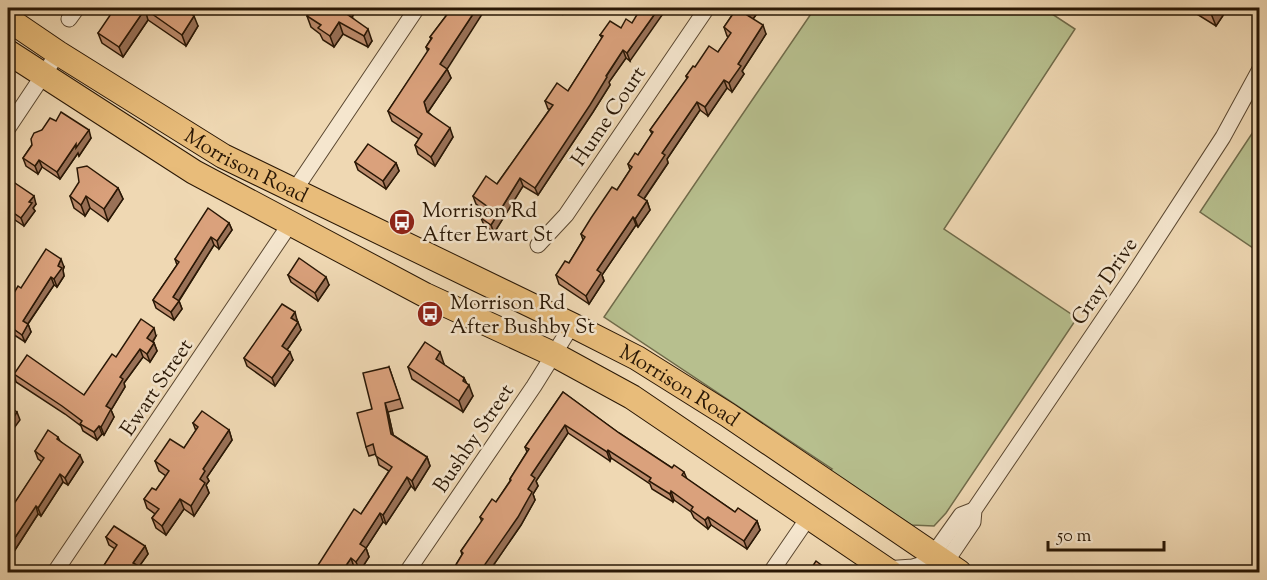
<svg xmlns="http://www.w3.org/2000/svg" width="1267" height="580" viewBox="0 0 1267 580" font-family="'Sorts Mill Goudy',serif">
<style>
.green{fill:#b7bf8e;stroke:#706b4a;stroke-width:1.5}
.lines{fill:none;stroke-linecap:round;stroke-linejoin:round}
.street-casing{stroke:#5a4730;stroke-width:17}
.primary-casing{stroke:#291705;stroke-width:26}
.street{stroke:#f5e6ce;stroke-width:15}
.primary{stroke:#e8bc7a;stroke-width:24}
.wall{fill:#bb8a6b;stroke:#291705;stroke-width:1.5}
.shaded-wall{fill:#997157;stroke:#291705;stroke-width:1.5}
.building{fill:#daa17c;stroke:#291705;stroke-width:1.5}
.labels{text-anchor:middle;stroke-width:5;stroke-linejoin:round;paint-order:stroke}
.street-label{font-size:21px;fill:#291705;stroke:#f5e6ce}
.poi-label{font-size:21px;fill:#291705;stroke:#f5e6ce;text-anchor:start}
</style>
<rect width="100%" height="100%" fill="#efd8b3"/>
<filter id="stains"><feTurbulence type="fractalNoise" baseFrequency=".00333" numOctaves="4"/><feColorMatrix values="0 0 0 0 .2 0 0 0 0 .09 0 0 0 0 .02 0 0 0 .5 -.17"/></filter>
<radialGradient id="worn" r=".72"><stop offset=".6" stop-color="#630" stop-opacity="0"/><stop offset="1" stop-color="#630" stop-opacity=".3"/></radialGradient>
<g class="green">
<polygon points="815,8 1043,8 1075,29 944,229 1077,318 946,513 934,526 911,525 828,471 832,469 604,317"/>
<polygon points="1259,123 1259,252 1200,212"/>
</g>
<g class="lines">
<g class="street-casing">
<g id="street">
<polyline points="69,19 77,8"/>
<polyline points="8,128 58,53"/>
<polyline points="294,191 417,8"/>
<polyline points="538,245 566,215 707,8"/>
<polyline points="939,563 939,546 961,515 974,510"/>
<polyline points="884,569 913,567 950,556 973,522 974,510 1130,280 1223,137 1260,69"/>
<polyline points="55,572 290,224"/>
<polyline points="407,572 534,386 572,325"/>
<polyline points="771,572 808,518"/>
</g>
</g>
<g class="primary-casing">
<g id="primary">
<path id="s1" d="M8,19L58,53L223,156L572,325L637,358L728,415L959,572"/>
<polyline points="8,52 194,172 425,295 555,355 632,397 890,572"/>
</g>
</g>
<use href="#street" class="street"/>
<use href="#primary" class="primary"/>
</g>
<g class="wall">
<polygon points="130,8 183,8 198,26 186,46 148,20 123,57 102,43 98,33 126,14"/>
<polygon points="358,8 352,17 372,41 368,47 343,34 334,47 323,40 320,34 311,27 307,16"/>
<polygon points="452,8 447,69 451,78 428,112 453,137 435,166 418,154 415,145 419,139 392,121 388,111 428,52 426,47 431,39 430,37"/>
<polygon points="553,8 567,8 563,14"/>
<polygon points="737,8 761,8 753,19 766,34 742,71 744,74 732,92 727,88 708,116 700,110 667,159 668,163 644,199 647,201 650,210 638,227 636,225 602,275 604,281 589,304 559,284 556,275 569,263 583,240 581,234 617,190 630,170 628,164 638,155 652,134 650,130 687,79 686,76 695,67 718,52 729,37 727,36 724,27"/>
<polygon points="1187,8 1228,8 1216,26"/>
<polygon points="621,28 630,61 626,58 609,82 610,85 593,112 538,195 523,186 494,233 484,225 481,218 486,211 476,204 473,196 497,184 550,109 548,109 545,101 568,91 602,38 600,35"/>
<polygon points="56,121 91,138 79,156 78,153 60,179 42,167 38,174 26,166 23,158 42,130"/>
<polygon points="355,162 396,163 399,171 386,189 358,170"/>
<polygon points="8,181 36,204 33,208 35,211 24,226 9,216 8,218"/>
<polygon points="118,188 123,199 108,221 90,208 85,216 74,208 70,196"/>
<polygon points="229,223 232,230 219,249 214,245 179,301 182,309 174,320 156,308 153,300 177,265 175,259"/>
<polygon points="64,267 63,270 64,276 57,287 54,285 28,324 31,332 25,342 8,331 8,303 21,288"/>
<polygon points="288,275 329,285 318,301 291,282"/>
<polygon points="297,320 297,321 301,330 287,350 293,360 275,386 247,366 244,358"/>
<polygon points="156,336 153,342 154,343 157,351 150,362 143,357 124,383 125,387 111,410 114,417 104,435 102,434 97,440 83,431 81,426 65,414 16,382 14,374 84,395 116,357"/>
<polygon points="444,364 444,365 464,378 473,396 463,412 412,379 408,367"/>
<polygon points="389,367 403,408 388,412 393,435 427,457 430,466 415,490 411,486 386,524 383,522 366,548 369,557 360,571 354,567 351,573 313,573 361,514 389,471 379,465 376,454 369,456 366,447 372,409"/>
<polygon points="563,392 619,433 672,468 684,472 687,479 735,512 757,521 760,530 747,549 711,525 708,529 694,518 691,512 674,500 673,502 652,489 650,484 611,458 610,461 568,433 536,481 538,486 533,494 535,500 521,525 488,573 451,573 462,555 461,551 482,522 480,517 496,502 510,481 510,479 527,452 525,447"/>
<polygon points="193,423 229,430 232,440 207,477 209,481 206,485 209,493 194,516 184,509 166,535 156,528 152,518 155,514 147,508 144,499 156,490 166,476 159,471 155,461 184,448 196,431"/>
<polygon points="58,437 60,441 83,462 68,485 63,482 41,516 38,514 13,553 11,551 8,556 8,513 42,462 38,459 35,451"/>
<polygon points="106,537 145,546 148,554 138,568 139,573 99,573 115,549 109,545"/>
</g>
<g class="shaded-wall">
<polygon points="347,8 358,8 348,23 344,12"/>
<polygon points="477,8 486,8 444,74 440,64"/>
<polygon points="560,8 567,8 563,14"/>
<polygon points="659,8 667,8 630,61 627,53"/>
<polygon points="752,8 761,8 750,23 747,15"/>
<polygon points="1212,8 1228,8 1216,26 1210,11"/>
<polygon points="145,9 148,20 123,57 119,47"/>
<polygon points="194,16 198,26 186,46 182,35"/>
<polygon points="339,22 343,34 334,47 330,36"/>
<polygon points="763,25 766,34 742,71 744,74 732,92 729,83 738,64"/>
<polygon points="368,29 372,41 368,47 364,36"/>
<polygon points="623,50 626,58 609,82 610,85 593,112 538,195 535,188"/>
<polygon points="447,69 451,78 428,112 430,122 424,102"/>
<polygon points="724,80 727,88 708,116 705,107"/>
<polygon points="697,102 700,110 667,159 668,163 641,203 638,195 662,153"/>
<polygon points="450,128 453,137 435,166 431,157"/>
<polygon points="89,130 91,138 79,156 78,153 60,179 57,172 76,144"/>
<polygon points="39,160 42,167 38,174 35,166"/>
<polygon points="396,163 399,171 386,189 383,181"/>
<polygon points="520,178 523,186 494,233 491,225"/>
<polygon points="118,188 123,199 108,221 104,209"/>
<polygon points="34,196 36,204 33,208 35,211 24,226 21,218 29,202"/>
<polygon points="86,196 90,208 85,216 81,205"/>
<polygon points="647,201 650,210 638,227 635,219"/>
<polygon points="633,217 636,225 602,275 604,281 589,304 586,296 597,270"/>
<polygon points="229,223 232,230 219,249 217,241"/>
<polygon points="211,237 214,245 176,305 173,297"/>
<polygon points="61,259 64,267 63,270 64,276 57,287 54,279 58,266"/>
<polygon points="51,277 54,285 25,328 23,321"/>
<polygon points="326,277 329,285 318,301 315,293"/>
<polygon points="179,301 182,309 174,320 171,312"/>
<polygon points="295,312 297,320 294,325 291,318"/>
<polygon points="298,322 301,330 284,354 282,346"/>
<polygon points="28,324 31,332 25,342 22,335"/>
<polygon points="154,328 156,336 150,346 147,338"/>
<polygon points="154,343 157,351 150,362 147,354"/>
<polygon points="140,349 143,357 124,383 125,387 111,410 114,417 104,435 101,427 106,406 120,377"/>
<polygon points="290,352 293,360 275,386 272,378"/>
<polygon points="440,352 444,364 440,371 436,359"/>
<polygon points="464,378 468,387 469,385 473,396 463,412 459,401"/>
<polygon points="385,403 388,412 395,443 391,434"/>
<polygon points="17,412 20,420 9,435 8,431 8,425"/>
<polygon points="565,425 568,433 536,481 538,486 533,494 535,500 521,525 488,573 482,573 481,570 531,475"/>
<polygon points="99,426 102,434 97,440 94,432"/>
<polygon points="229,430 232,440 207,477 209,481 206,485 209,493 194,516 191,506 203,469"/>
<polygon points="608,450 611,458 610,461 607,452"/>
<polygon points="80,455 83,462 68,485 65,478"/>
<polygon points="427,457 430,466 415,490 412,481"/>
<polygon points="60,474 63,482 41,516 38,508"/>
<polygon points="407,477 411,486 386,524 383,515"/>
<polygon points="671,491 674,500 673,502 670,494"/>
<polygon points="180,499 184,509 166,535 162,526"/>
<polygon points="36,506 38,514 13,553 10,545"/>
<polygon points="380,513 383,522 366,548 369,557 360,571 356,562 360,544"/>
<polygon points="708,517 711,525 708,529 705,520"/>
<polygon points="757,521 760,530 747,549 744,541"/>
<polygon points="8,543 11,551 8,556"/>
<polygon points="145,546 148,554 138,568 139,573 132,573 133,563"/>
<polygon points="351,558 354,567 351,573 341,573"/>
</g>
<g class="building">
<polygon points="115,8 126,14 130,8 183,8 194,16 182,35 145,9 119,47 98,33"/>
<polygon points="313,8 347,8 344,12 368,29 364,36 339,22 330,36 318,28 321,25 307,16"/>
<polygon points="452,8 477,8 440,64 447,69 424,102 427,112 450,128 431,157 415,145 422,134 388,111 429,49 426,47 432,38 430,37"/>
<polygon points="641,8 659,8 627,53 623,50 606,76 607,77 590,105 535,188 520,178 491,225 481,218 488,207 473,196 486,176 497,184 553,105 545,101 557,83 568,91 603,36 600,35 610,21 621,28 626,19 632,23"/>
<polygon points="737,8 752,8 747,15 763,25 738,64 741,66 729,83 724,80 705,107 697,102 662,153 665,155 638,195 647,201 635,219 633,217 597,270 601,273 586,296 556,275 565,261 569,263 585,237 581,234 591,218 612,187 617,190 632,167 628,164 635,153 638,155 653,132 650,130 688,77 686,76 693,66 695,67 709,46 718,52 731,33 724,27"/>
<polygon points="1205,8 1212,8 1210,11"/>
<polygon points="61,112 89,130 76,148 76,144 57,172 39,160 35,166 23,158 32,145 31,139 34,133 42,130 50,118 56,121"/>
<polygon points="368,144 396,163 383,181 355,162"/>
<polygon points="87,166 118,188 104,209 86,196 81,205 70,196 79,182 77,168"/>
<polygon points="9,179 34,196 29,202 32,203 21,218 8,209 8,181"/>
<polygon points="208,208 229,223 217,241 211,237 173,297 179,301 171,312 153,300 179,262 175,259"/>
<polygon points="46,249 61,259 58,266 62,268 54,279 51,277 23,321 28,324 22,335 8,325 8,303 18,286 21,288"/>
<polygon points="299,258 326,277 315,293 288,275"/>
<polygon points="282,304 295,312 291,318 298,322 282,346 290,352 272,378 244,358"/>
<polygon points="141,319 154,328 147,338 154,343 147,354 140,349 120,377 123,379 106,406 111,409 101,427 99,426 94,432 80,424 82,421 62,406 14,374 27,355 84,395 112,354 116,357"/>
<polygon points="425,342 440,352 436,359 464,378 463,381 469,385 459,401 408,367"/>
<polygon points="389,367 400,399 385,403 391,434 427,457 412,481 407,477 383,515 380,513 360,544 366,548 356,562 351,558 341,573 313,573 354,509 361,514 392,467 376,456 373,444 366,447 357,413 372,409 363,373"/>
<polygon points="563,392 619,433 672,468 674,465 684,472 682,475 735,512 738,508 757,521 744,541 708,517 705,520 691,510 693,507 671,491 670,494 649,481 651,478 608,450 607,452 565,425 531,475 535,478 528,489 532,492 518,517 481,570 485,573 451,573 463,553 461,551 483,519 480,517 492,499 496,502 511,480 510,479 529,449 525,447"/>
<polygon points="8,402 9,403 8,406 17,412 8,425"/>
<polygon points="202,411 229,430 203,469 205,471 200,479 205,483 191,506 180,499 162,526 152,518 159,509 144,499 152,488 156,490 169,471 155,461 170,439 184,448 198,427 193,423"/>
<polygon points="48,430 58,437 57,439 80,455 65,478 60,474 38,508 36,506 10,545 8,544 8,513 44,458 35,451"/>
<polygon points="114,526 145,546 133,563 137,565 132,573 99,573 117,545 106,537"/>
<polygon points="816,561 832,573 808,573"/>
</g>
<defs>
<g id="bus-disc" transform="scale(1.35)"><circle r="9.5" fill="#8f2418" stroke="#f5e6ce"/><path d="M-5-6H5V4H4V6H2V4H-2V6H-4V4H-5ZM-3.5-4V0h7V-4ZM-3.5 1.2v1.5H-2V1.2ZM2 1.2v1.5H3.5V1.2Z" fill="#fff"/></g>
</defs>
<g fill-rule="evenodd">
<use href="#bus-disc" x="402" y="222"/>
<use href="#bus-disc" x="430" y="314"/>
</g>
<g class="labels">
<g class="street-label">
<text transform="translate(608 116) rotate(-56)" y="7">Hume Court</text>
<text dy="7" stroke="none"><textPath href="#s1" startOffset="280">Morrison Road</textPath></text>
<text transform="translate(1104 281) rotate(-56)" y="7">Gray Drive</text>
<text transform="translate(156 387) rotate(-56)" y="7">Ewart Street</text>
<text dy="7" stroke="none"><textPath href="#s1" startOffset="766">Morrison Road</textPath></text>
<text transform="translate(473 438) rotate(-56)" y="7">Bushby Street</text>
</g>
<g class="poi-label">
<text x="422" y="217">Morrison Rd<tspan x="422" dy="24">After Ewart St</tspan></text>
<text x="450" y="309">Morrison Rd<tspan x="450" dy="24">After Bushby St</tspan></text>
</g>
</g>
<rect width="1267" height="580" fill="none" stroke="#efd8b3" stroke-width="30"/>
<rect x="9" y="9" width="1249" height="562" fill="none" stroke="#291705" stroke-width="3"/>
<rect x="15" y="15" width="1237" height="550" fill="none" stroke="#291705" stroke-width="1.5"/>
<path d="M1048 541v9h116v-9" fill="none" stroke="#291705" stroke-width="3"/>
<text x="1057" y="541" font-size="18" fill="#291705" stroke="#f5e6ce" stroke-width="4.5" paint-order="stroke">50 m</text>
<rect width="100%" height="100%" filter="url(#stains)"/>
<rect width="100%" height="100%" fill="url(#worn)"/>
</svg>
